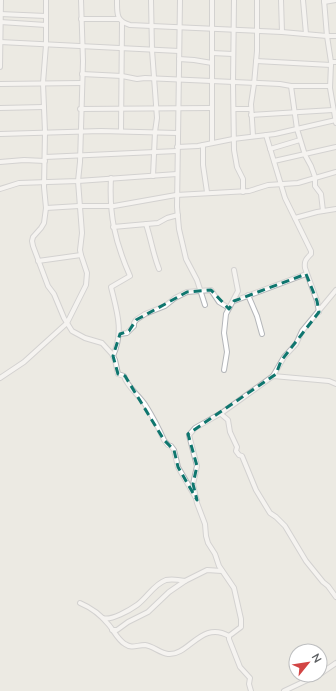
<svg xmlns="http://www.w3.org/2000/svg" width="336" height="691" viewBox="0 0 336 691" font-family="'Nunito Sans',sans-serif">
<style>
.lines{fill:none;stroke-linecap:round;stroke-linejoin:round}
.minor-casing{stroke:#b4b6b9;stroke-width:6}
.minor{stroke:#fff;stroke-width:4}
.marked{fill:none;stroke:#0f766e;stroke-width:3;stroke-dasharray:8 5;stroke-linejoin:round}
</style>
<rect width="100%" height="100%" fill="#eceae3"/>
<g class="lines">
<g class="minor-casing">
<g id="minor">
<path d="M46,0V45L43,83L45,132L44,187L46,208L44,223L41,228L33,237L32,241L33,246L48,286L54,294L64,318L72,331L85,338L102,343L112,354L115,360L118,374L124,376C127,387 140,396 146,406C153,417 159,429 164,440L168,445L171,446L174,450L178,467L197,500"/>
<path d="M117,0C117,14 116,21 130,25L282,32L327,36L331,62H336"/>
<polyline points="151,0 152,50 157,118 155,132 153,176"/>
<polyline points="180,0 177,207 179,229 186,259 197,280 205,305"/>
<polyline points="234,0 233,83 234,150 237,167 243,179 243,192"/>
<polyline points="281,0 282,32"/>
<polyline points="303,0 306,34"/>
<polyline points="324,0 327,36 336,36"/>
<polyline points="324,2 336,0"/>
<polyline points="0,14 46,16"/>
<polyline points="81,19 119,19"/>
<polyline points="0,22 46,25"/>
<polyline points="0,42 179,51"/>
<polyline points="212,53 233,54"/>
<polyline points="179,59 194,60 212,63"/>
<polyline points="256,61 331,65"/>
<polyline points="331,64 330,88 336,123"/>
<polyline points="0,67 1,0"/>
<polyline points="82,74 122,76 137,79 145,78 280,84 291,86 330,86"/>
<polyline points="0,84 82,83"/>
<polyline points="291,86 297,129 305,155 311,166 315,177 315,186 321,194 323,211"/>
<polyline points="0,108 44,107"/>
<polyline points="80,109 212,108"/>
<polyline points="234,109 251,109"/>
<polyline points="251,115 333,110"/>
<polyline points="121,131 122,23"/>
<polyline points="0,134 101,131 177,133"/>
<path d="M266,135L285,198L311,251V254C306,259 304,261 305,268L317,301L319,312"/>
<polyline points="253,136 251,104 254,84 257,51 257,0"/>
<polyline points="212,142 212,0"/>
<polyline points="203,145 203,165 207,192"/>
<polyline points="177,147 198,146 233,139 275,134 336,120"/>
<polyline points="270,149 300,140"/>
<polyline points="45,157 177,151"/>
<polyline points="274,161 336,147"/>
<polyline points="0,162 24,160 45,161"/>
<path d="M111,178C109,215 115,242 130,276L111,287C117,312 124,331 113,356"/>
<polyline points="0,189 19,183 78,181 177,174"/>
<polyline points="46,208 79,206 114,206 176,195 249,191 268,185 298,183 336,172"/>
<polyline points="295,218 317,212 336,209"/>
<path d="M146,224C151,239 153,254 159,269"/>
<polyline points="113,227 158,223 167,218 178,215"/>
<polyline points="38,261 81,255"/>
<polyline points="248,295 257,316 262,334"/>
<polyline points="234,301 306,274"/>
<polyline points="120,334 127,333 134,326 134,323 136,320 145,314 165,306 175,298 187,292 211,290 219,302 229,308"/>
<polyline points="224,370 227,352 224,333 226,314 238,291 234,270"/>
<polyline points="273,376 284,357 296,344 302,331 336,290"/>
<polyline points="0,378 24,362 67,323 86,285 87,273 81,255 80,250 82,233 78,181 80,162 83,61 81,0"/>
<polyline points="221,414 228,420 230,432 237,447 236,451 239,455 242,456 256,490 270,513 276,517 285,526 306,561 323,582 328,586 336,597"/>
<path d="M80,603C92,608 101,615 109,625C114,631 118,640 125,644C132,649 137,645 145,645C153,646 160,653 168,654C189,656 201,620 229,636"/>
<path d="M103,618C111,621 130,610 137,605C147,598 154,584 166,580C171,579 180,580 185,581"/>
<polyline points="112,630 117,630 128,622 148,612 169,592 185,581 207,570 222,571"/>
<polyline points="320,674 336,663"/>
<polyline points="251,691 249,684 250,678 240,667 229,639 229,636 241,627 241,619 234,588 219,566 215,554 208,543 206,536 205,524 197,503 193,484 197,466 189,435 195,428 223,412 273,376 318,380 329,381 336,384"/>
<polyline points="284,691 318,675"/>
</g>
</g>
<use href="#minor" class="minor"/>
</g>
<path d="M0 0H336V691H0ZM306,274L317,301L319,312L281,361L276,374L188,434L197,466L193,484L197,500L178,467L174,450L164,440L125,376L118,374L113,356L120,334L129,331L136,320L187,292L211,290L229,309L234,301Z" fill="#eceae3" fill-opacity=".55" fill-rule="evenodd"/>
<path class="marked" d="M306,274L317,301L319,312L281,361L276,374L188,434L197,466L193,484L197,500L178,467L174,450L164,440L125,376L118,374L113,356L120,334L129,331L136,320L187,292L211,290L229,309L234,301Z"/>
<g transform="translate(308 663) rotate(60)"><circle r="19" fill="#ffffff" stroke="#bebfc0"/>
<path d="M0-3L7 15L0 10L-7 15Z" fill="#d24544"/>
<text y="-6" font-size="11" font-weight="bold" text-anchor="middle" fill="#5c5f62">N</text>
</g>
</svg>
